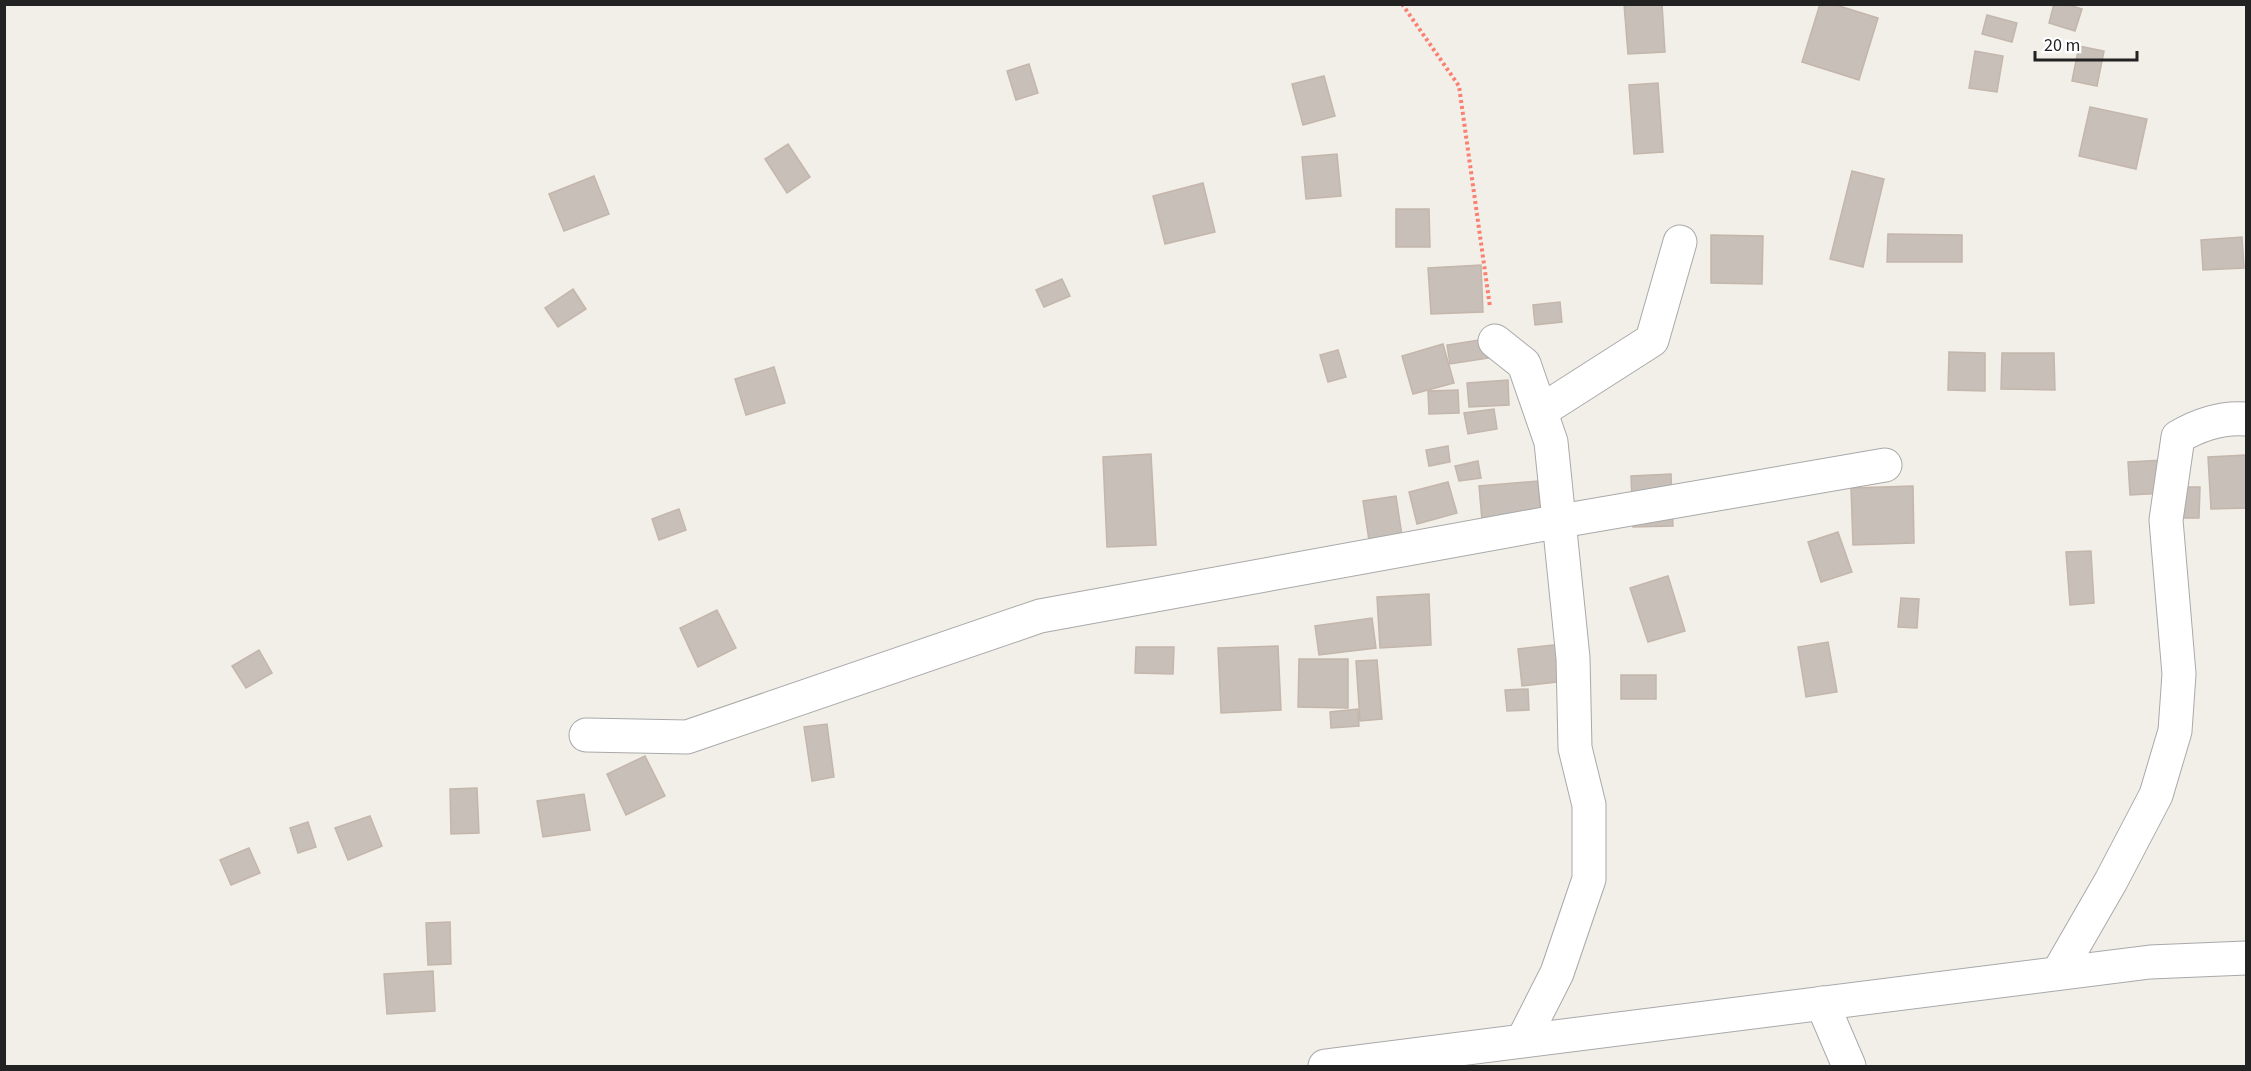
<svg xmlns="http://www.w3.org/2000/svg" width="2251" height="1071" viewBox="0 0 2251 1071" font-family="'Source Sans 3',sans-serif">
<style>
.building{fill:#c7bfb8;stroke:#c4b6ab;stroke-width:1.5}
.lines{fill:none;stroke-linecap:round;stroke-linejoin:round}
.minor-casing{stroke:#a9a9a9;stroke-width:35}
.path{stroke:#fa8072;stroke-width:4;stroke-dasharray:3 3;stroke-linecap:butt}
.minor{stroke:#fff;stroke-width:33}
</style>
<rect width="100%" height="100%" fill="#f2efe9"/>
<g class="building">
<polygon points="1624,4 1662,4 1665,52 1628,54"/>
<polygon points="1820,4 1833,4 1878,18 1859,80 1802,62"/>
<polygon points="2054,4 2066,4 2082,9 2075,31 2049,23"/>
<polygon points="1987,15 2017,23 2012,42 1982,34"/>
<polygon points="2079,46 2104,51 2097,86 2072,81"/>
<polygon points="1975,51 2003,56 1997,92 1969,88"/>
<polygon points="1029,64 1038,93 1016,100 1007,71"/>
<polygon points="1324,76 1335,116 1303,125 1292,84"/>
<polygon points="1658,83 1663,152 1634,154 1629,85"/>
<polygon points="2090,107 2147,119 2136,169 2079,156"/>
<polygon points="788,144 810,177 787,193 765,159"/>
<polygon points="1337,154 1341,196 1306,199 1302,157"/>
<polygon points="1852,171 1884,179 1863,267 1830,259"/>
<polygon points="594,176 609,214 564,231 549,194"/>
<polygon points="1203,183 1215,232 1165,244 1153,196"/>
<polygon points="1396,209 1429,209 1430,247 1396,247"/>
<polygon points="1888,234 1962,235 1962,262 1887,262"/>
<polygon points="1711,235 1763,236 1762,284 1711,283"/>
<polygon points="2242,237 2244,268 2203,270 2201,240"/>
<polygon points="1481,265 1483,312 1431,314 1428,268"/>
<polygon points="1062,279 1070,296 1044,307 1036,290"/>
<polygon points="573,289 586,309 558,327 545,308"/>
<polygon points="1560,302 1562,322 1535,325 1533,305"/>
<polygon points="1485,339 1489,358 1450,364 1447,345"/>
<polygon points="1443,344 1454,383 1413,394 1402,356"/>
<polygon points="1338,350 1346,377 1328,382 1320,355"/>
<polygon points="1949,352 1985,353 1985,391 1948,390"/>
<polygon points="2002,353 2054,353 2055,390 2001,389"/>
<polygon points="774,367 785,403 746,415 735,379"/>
<polygon points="1508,380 1509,405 1469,407 1467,383"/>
<polygon points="1458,390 1459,413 1429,414 1428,391"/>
<polygon points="1494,409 1497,429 1468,434 1464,413"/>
<polygon points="1448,446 1450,462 1429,466 1426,450"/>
<polygon points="1151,454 1156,545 1107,547 1103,457"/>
<polygon points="2246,455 2246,508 2211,509 2208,457"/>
<polygon points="2164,460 2166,493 2130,495 2128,462"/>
<polygon points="1478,461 1481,478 1459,481 1455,466"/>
<polygon points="1671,474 1673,526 1633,527 1631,476"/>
<polygon points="1538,481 1542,528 1483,532 1479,486"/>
<polygon points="1448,482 1457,513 1417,524 1409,492"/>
<polygon points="1913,486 1914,543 1853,545 1851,488"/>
<polygon points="2180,487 2200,487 2199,518 2180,518"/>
<polygon points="1396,496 1406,562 1373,567 1363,501"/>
<polygon points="679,509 686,530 659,540 652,519"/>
<polygon points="1838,532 1852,572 1821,582 1808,542"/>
<polygon points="2091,551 2094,603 2070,605 2066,552"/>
<polygon points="1668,576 1685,631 1648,642 1630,588"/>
<polygon points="1429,594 1431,645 1380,648 1377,597"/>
<polygon points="1901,598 1919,599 1917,628 1898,627"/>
<polygon points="717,610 736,648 698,667 680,628"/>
<polygon points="1372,618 1376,648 1319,655 1315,626"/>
<polygon points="1828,642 1837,692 1806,697 1798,647"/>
<polygon points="1562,644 1566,681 1522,686 1518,649"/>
<polygon points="1278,646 1281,710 1221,713 1218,648"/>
<polygon points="1136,647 1174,647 1173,674 1135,673"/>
<polygon points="259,650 272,673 246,688 232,666"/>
<polygon points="1299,659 1348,659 1348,708 1298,707"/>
<polygon points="1377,660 1382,719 1360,721 1356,661"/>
<rect x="1621" y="675" width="35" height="24"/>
<polygon points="1528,689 1529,710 1507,711 1505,690"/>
<polygon points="1358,709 1359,726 1331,728 1330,712"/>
<polygon points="827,724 834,777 812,781 804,727"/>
<polygon points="645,756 665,796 626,815 607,774"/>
<polygon points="477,788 479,833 451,834 450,789"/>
<polygon points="584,794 590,830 543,837 537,801"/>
<polygon points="370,816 382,846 348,860 335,828"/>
<polygon points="308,822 316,847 298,853 290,828"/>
<polygon points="249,848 260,873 231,885 220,860"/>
<polygon points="450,922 451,964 428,965 426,923"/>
<polygon points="433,971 435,1011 387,1014 384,974"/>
</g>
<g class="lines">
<g class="minor-casing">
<g id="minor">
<polyline points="1495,341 1524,364 1551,442 1573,658 1575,748 1589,805 1589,879 1557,973 1523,1040"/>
<polyline points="1541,411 1652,340 1680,242"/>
<polyline points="586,735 687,737 1040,616 1561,521 1885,465"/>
<path d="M2058,973L2111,881L2156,795L2175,731L2179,674L2166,520L2178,437C2200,424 2221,417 2246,419"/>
<polyline points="1822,1003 1849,1066"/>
<polyline points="1325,1066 2150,962 2246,958"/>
</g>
</g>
<polyline class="path" points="1402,4 1459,86 1490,307"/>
<use href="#minor" class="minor"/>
</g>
<rect width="2251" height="1071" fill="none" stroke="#222222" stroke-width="12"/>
<path d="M2035 51v9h102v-9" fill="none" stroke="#222222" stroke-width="3"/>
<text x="2044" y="51" font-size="18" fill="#222222" stroke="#ffffff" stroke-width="4.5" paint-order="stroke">20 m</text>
</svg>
